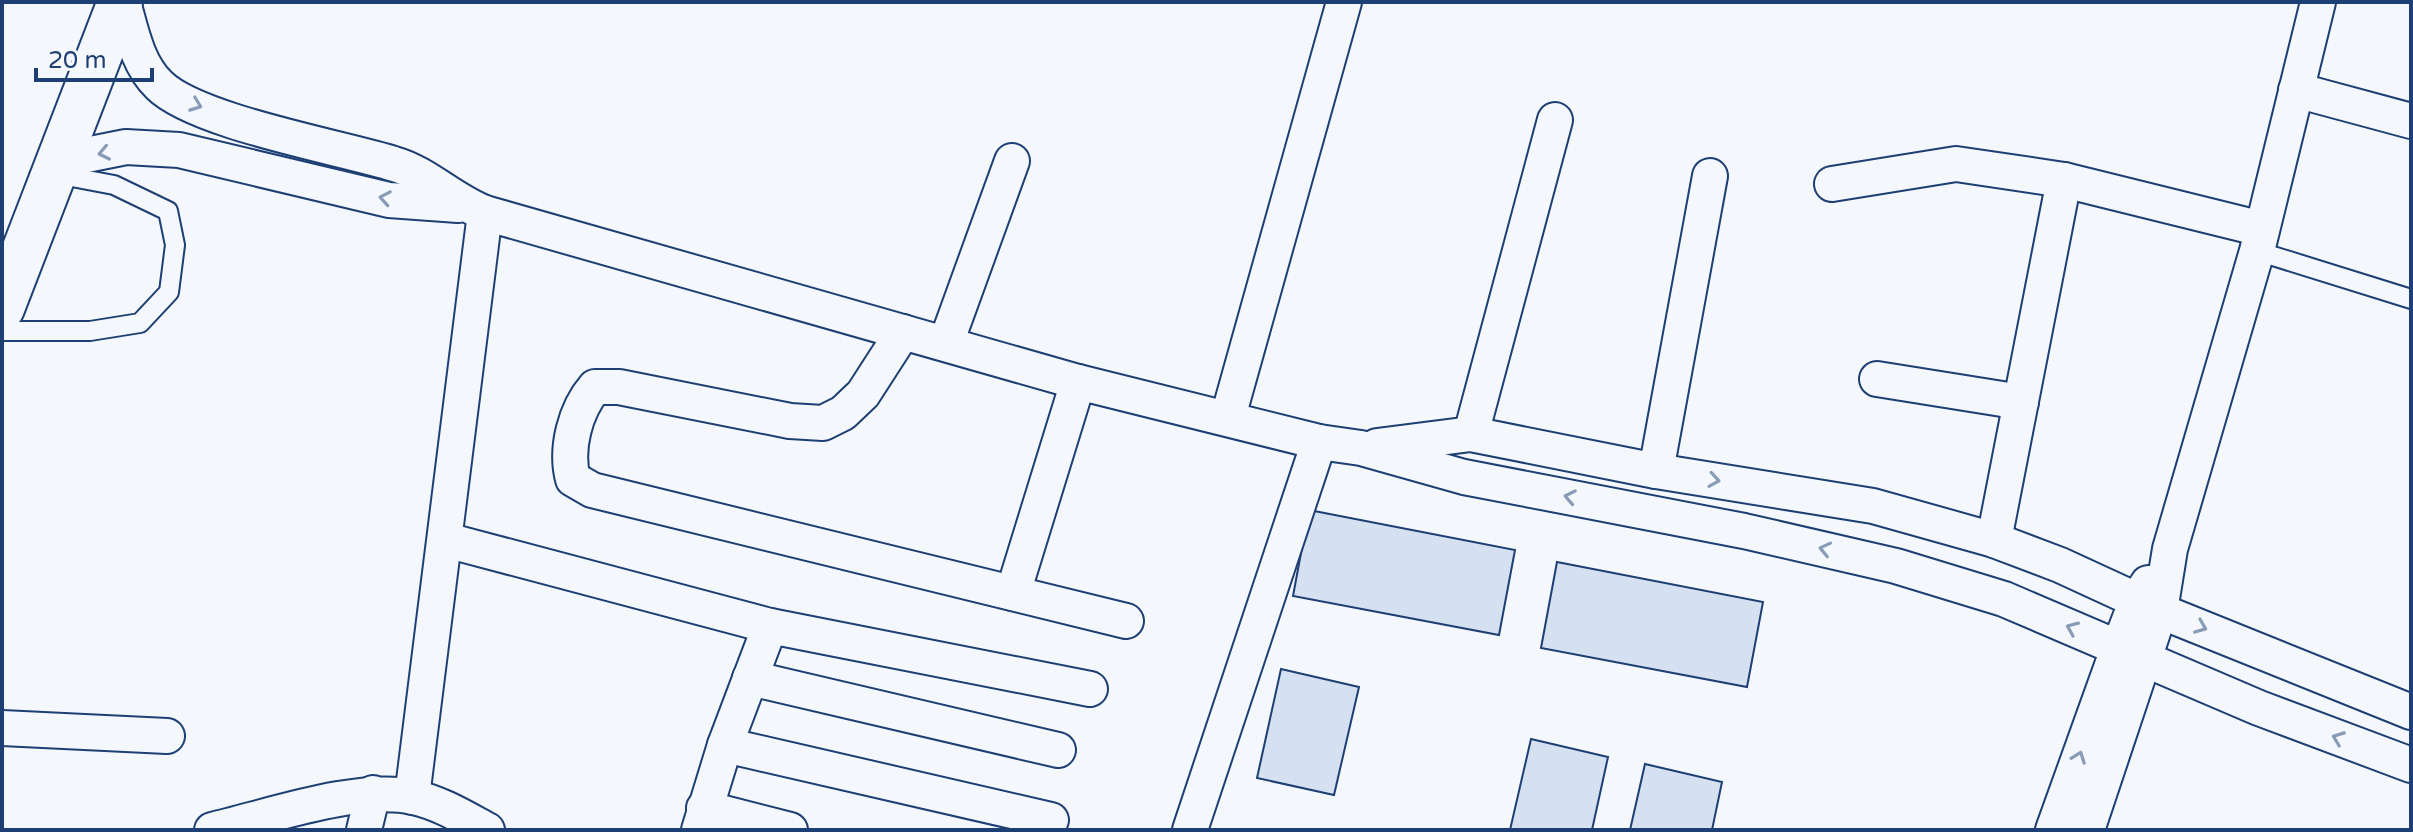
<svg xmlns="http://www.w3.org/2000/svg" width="2413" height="832" viewBox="0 0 2413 832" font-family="'Varela Round',sans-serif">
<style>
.building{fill:#d5e0f0;stroke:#1d3f73;stroke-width:2}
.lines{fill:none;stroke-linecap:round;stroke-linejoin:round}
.lane-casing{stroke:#1d3f73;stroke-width:22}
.street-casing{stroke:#1d3f73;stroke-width:38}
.secondary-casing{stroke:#1d3f73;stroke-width:48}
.lane{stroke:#f4f7fb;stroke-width:18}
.street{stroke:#f4f7fb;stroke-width:34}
.secondary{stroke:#f4f7fb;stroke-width:44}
.oneway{stroke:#889bb7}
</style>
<rect width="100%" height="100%" fill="#f4f7fb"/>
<g class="building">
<polygon points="1309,510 1515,550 1499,635 1293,596"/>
<polygon points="1557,562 1763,602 1747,687 1541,648"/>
<polygon points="1281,669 1359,687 1334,795 1257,778"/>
<polygon points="1531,739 1608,757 1592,830 1510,830"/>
<polygon points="1645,764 1722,782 1712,830 1630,830"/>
</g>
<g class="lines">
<g class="lane-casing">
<g id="lane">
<polyline points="2257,251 2411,299"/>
<polyline points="2,331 90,331 140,323 169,292 175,245 168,211 114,185 56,174"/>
</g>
</g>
<g class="street-casing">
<g id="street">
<path d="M123,2C131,30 137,64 159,85C196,122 340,147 394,164C426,173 453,201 485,213L1078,382L1319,442L1361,448L1464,477L1744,531L1896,566L2004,599L2259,708L2411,765"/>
<polyline points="2296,90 2411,121"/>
<polyline points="61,160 126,147 179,150 389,200 458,205"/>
<polyline points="1832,184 1956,164 2064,180 2262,229"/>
<path d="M903,332L863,394L843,413L823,423L790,421L619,387H595C575,410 565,449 573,479L592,490L1126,621"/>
<polyline points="946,343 1012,161"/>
<polyline points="1877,379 2021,402"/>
<polyline points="1228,417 1344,2"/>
<polyline points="1471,434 1555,120"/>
<polyline points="1377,446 1471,434 1656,471 1873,506 1994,540 2060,565 2160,611 2411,712"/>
<polyline points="1656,471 1710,176"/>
<polyline points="446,540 770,626 1090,689"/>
<polyline points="1994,540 2064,180"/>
<polyline points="1013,593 1078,382"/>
<polyline points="750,678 1058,750"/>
<polyline points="2,728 167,736"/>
<polyline points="725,745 1051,820"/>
<polyline points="412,797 485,213"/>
<polyline points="704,808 790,830"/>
<path d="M212,830C268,817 358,785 413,797C440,803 463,817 487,830"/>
<polyline points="364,830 373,793"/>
<polyline points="699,830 725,745 770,626"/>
<polyline points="1190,830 1319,442"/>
<polyline points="2053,830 2118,649 2137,600 2148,583"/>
<polyline points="2087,830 2160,611 2170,549 2257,251 2318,2"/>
</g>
</g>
<g class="secondary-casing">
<polyline id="secondary" points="2,308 120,2"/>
</g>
<use href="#lane" class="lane"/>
<use href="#street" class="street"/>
<use href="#secondary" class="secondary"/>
</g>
<defs><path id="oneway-chevron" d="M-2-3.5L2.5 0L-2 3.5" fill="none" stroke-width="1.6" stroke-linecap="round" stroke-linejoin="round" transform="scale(2)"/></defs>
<g class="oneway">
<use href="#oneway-chevron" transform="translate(196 105) rotate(21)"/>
<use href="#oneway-chevron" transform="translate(104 153) rotate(168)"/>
<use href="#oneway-chevron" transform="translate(385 198) rotate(-170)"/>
<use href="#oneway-chevron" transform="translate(1714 480) rotate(9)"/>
<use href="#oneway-chevron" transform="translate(1570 497) rotate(-169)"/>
<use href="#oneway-chevron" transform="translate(1825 549) rotate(-167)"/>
<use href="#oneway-chevron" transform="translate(2201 627) rotate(22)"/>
<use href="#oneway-chevron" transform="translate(2072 628) rotate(-157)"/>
<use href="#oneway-chevron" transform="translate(2338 738) rotate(-159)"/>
<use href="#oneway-chevron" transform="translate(2079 757) rotate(-70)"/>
</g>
<rect width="2413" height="832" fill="none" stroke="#1d3f73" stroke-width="8"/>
<path d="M36 68v12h116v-12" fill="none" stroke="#1d3f73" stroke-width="4"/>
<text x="48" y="68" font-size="24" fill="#1d3f73" stroke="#f4f7fb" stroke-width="6" paint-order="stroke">20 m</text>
</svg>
